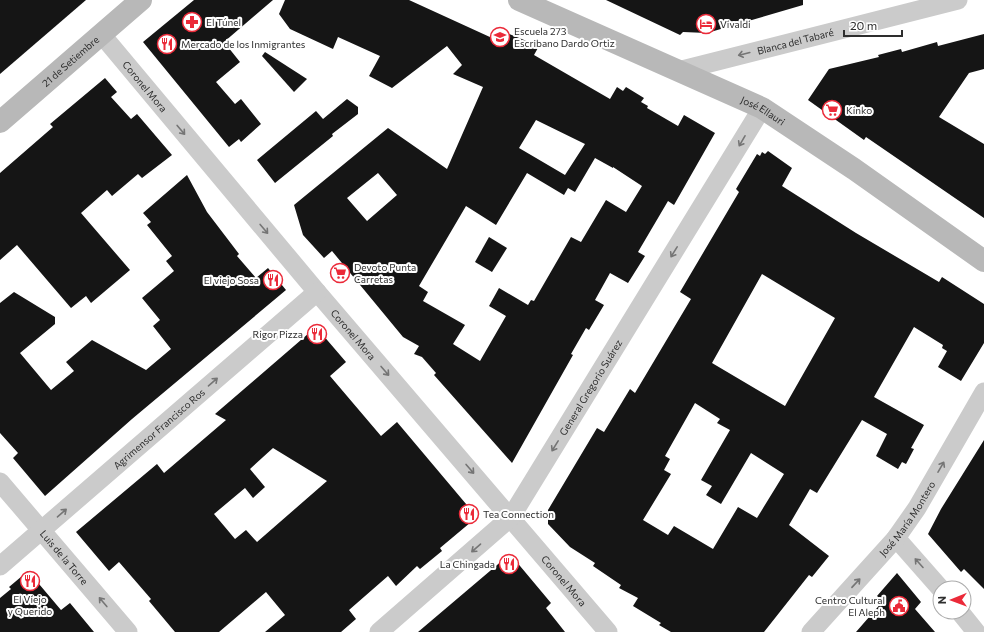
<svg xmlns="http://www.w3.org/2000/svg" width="984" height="632" viewBox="0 0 984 632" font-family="Commissioner,sans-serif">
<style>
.building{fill:#151515;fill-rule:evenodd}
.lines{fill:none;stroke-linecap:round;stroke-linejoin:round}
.street{stroke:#cbcbcb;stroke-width:19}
.secondary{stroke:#b8b8b8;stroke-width:22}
.oneway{stroke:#757575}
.labels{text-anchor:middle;stroke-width:4;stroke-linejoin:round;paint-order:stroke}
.poi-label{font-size:10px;fill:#2e2e2e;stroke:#fff;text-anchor:start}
.street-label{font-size:10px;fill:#2e2e2e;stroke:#fff}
</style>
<rect width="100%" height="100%" fill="#fff"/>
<g class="building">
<polygon points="0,0 86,0 0,74"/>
<polygon points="194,0 273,0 224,42 240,62 216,82 235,104 241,99 261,124 241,142 239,139 229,147 143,42"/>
<path d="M285,0H409L503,43L507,33L539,46L534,55L610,99L617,87L623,91L626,87L644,98L641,102L648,106L647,108L678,126L684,115L715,133L674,205L668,201L638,252L645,256L628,283L610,273L595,300L604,305L589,330L586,328L571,354L573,355L512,463L434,375L436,373L422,357L414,354L419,346L403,337L332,251L324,258L303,235L294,205L388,128L447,169L483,87L453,74L462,65L447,46L392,88L369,76L380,56L338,37L333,49L290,29L279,14ZM536,120L585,144L565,175L519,148ZM595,158L613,168V167L642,186L626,212L606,200L581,242L571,237L534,301L531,300L528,305L499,288L489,306L506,316L480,361L453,344L465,325L423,301L428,292L419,286L466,206L496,225L527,173L564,195L568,188L575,192ZM378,173L397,195L367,221L347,198Z"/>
<polygon points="606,0 803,0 803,5 707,33 683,32 680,35"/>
<polygon points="984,34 984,69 969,73 939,117 984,144 984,218 866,137 864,140 808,100 829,69 879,57 878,55 901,49 902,52 937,42 938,46"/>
<polygon points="265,52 307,79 294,92 262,56"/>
<polygon points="105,78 117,92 111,97 131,119 137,114 172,155 142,178 138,174 112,196 107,190 81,213 130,270 91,303 86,296 71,308 17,245 0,260 0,173 53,127 50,124"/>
<polygon points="347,99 358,107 358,114 332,134 333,136 275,183 257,160 316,111 323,119"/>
<path d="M768,151L792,168L782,186L856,233L939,282L942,277L984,304V343L961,381L938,367L947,351L942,348L943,345L914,327L874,397L924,425L911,448L914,449L906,464L902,462L898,469L876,456L887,434L862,420L817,493L810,489L789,525L829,556L812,577L809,575L764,632H671L659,625L661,623L633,606L638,598L619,588L621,585L593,566L595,563L570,547L548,524V510L597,428L604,432L630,389L635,393L691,299L680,292L739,192L736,189L757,154L760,156L762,152L765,154ZM762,274L835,318L785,406L712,363ZM695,403L720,419L717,423L730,430L701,480L712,486L706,495L721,504L751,453L784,474L757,518L738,507L713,549L674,526L668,535L643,520L671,474L664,470L670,459L665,456Z"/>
<polygon points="187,175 207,212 239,254 237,256 256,278 268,268 286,290 132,419 45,496 13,458 18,453 0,433 0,303 14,292 55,317 55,324 20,353 51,390 74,371 66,362 92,340 146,370 171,349 153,326 160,320 142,298 174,271 166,261 172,256 147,225 151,222 143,213"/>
<polygon points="489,237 507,248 492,272 475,262"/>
<path d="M316,327L346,362L330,376L381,436L397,422L477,517L440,548L442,551L420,569L417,566L396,586L388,576L349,610L356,619L341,632H265L285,615L266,592L219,632H175L149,601L151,599L119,562L109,571L76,532L157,464L164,473L226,420L215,414ZM273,448L327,481L257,542L246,530L235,539L214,514L245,488L253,498L265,487L250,469Z"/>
<polygon points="984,440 984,589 964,569 961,572 928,534 941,509"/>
<polygon points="510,554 551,603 546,608 565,632 418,632"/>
<polygon points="28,571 61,610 70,603 94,632 0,632 0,598 11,589 9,587"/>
<polygon points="897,573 921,602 915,609 935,632 856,632 883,601 877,596"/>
</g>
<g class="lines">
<g class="street">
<path id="s1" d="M102,35L317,292L608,632"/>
<path id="s2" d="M678,71L958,0"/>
<path id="s3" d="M0,482L128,632"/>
<polyline points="896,538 940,588"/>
<path id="s4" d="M0,566L317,292"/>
<polyline points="960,612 976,632"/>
<path id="s5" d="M379,632L511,517L762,108"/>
<path id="s6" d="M811,632L896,538L917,508L984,392"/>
</g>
<g class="secondary">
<path id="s7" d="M519,0L762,108L854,169L984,261"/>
<path id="s8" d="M0,122L141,0"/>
</g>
</g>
<defs><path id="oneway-shaft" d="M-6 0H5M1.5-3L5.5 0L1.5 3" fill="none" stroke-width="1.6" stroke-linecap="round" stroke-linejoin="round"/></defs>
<g class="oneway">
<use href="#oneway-shaft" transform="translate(744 54) rotate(166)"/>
<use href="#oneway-shaft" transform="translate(181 130) rotate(50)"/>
<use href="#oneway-shaft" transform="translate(742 141) rotate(120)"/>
<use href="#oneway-shaft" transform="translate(264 229) rotate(50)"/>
<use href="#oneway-shaft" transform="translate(674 252) rotate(122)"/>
<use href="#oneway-shaft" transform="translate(385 371) rotate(49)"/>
<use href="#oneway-shaft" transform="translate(213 382) rotate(-41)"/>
<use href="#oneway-shaft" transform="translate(555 446) rotate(122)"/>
<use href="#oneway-shaft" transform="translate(941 467) rotate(-60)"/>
<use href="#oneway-shaft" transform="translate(470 469) rotate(49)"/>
<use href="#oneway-shaft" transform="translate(62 513) rotate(-41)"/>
<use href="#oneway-shaft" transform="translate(476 548) rotate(139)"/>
<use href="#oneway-shaft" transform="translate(919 563) rotate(-132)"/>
<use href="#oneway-shaft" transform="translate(856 583) rotate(-47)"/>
<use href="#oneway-shaft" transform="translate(103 602) rotate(-130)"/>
</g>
<defs>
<g id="pharmacy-ring" transform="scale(1)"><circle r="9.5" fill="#fff" stroke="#eb2a39" stroke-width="1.5"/><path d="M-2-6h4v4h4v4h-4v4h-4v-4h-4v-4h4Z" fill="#eb2a39"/></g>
<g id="hotel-ring" transform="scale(1)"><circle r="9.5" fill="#fff" stroke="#eb2a39" stroke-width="1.5"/><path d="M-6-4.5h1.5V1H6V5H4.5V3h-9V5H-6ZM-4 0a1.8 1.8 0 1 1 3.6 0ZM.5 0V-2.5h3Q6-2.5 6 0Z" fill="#eb2a39"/></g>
<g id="school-ring" transform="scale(1)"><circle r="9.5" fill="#fff" stroke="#eb2a39" stroke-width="1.5"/><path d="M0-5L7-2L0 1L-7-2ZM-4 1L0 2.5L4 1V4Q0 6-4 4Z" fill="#eb2a39"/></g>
<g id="restaurant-ring" transform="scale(1)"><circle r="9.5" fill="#fff" stroke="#eb2a39" stroke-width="1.5"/><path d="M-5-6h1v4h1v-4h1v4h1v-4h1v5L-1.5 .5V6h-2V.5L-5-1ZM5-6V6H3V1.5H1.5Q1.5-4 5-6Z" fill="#eb2a39"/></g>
<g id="supermarket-ring" transform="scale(1)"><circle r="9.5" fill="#fff" stroke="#eb2a39" stroke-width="1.5"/><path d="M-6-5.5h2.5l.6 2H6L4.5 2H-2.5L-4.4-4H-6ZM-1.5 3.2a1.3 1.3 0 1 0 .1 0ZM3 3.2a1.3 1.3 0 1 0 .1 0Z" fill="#eb2a39"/></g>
<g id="civic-ring" transform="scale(1)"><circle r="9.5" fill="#fff" stroke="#eb2a39" stroke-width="1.5"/><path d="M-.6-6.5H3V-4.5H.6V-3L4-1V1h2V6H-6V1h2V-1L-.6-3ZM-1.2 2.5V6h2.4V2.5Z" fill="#eb2a39"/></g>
</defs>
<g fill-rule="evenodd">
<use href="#pharmacy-ring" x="192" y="22"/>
<use href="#hotel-ring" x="706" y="24"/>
<use href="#school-ring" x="500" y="37"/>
<use href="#restaurant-ring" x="167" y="44"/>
<use href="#supermarket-ring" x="832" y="110"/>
<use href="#supermarket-ring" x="340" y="273"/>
<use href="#restaurant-ring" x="273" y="280"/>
<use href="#restaurant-ring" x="317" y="334"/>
<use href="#restaurant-ring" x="469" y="514"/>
<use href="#restaurant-ring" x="509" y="564"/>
<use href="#restaurant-ring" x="30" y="581"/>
<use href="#civic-ring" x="899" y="606"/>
</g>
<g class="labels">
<g class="poi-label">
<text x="206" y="26">El Túnel</text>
<text x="720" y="28">Vivaldi</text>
<text x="514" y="35">Escuela 273<tspan x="514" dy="12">Escribano Dardo Ortiz</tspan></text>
<text x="181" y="48">Mercado de los Inmigrantes</text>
<text x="846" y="114">Kinko</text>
<text x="354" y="271">Devoto Punta<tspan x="354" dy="12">Carretas</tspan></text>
<text x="259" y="284" text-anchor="end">El viejo Sosa</text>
<text x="303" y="338" text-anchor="end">Rigor Pizza</text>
<text x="483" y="518">Tea Connection</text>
<text x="495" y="568" text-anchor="end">La Chingada</text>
<text x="30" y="603" text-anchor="middle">El Viejo<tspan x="30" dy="12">y Querido</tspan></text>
<text x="885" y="604" text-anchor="end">Centro Cultural<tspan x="885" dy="12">El Aleph</tspan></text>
</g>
<g class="street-label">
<text dy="4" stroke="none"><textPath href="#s2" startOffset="121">Blanca del Tabaré</textPath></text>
<text dy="4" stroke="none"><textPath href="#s8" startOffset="93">21 de Setiembre</textPath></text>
<text dy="4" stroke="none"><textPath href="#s1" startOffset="67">Coronel Mora</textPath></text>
<text dy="4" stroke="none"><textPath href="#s7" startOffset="268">José Ellauri</textPath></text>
<text dy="4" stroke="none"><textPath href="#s1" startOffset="391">Coronel Mora</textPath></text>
<text dy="4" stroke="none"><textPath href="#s5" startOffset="327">General Gregorio Suárez</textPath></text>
<text dy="4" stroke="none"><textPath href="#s4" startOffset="210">Agrimensor Francisco Ros</textPath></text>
<text dy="4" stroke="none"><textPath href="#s6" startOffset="149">José María Montero</textPath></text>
<text dy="4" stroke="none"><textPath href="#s3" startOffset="99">Luis de la Torre</textPath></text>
<text dy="4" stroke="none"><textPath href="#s1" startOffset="715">Coronel Mora</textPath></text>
</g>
</g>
<g transform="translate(952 600) rotate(269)"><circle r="19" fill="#ffffff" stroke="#ababab"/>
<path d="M0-3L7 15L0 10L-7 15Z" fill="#eb2a39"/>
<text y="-6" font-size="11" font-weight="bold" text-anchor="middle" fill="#2e2e2e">N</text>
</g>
<path d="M844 30v6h58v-6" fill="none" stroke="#2e2e2e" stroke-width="2"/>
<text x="850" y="30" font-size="12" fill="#2e2e2e" stroke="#ffffff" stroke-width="3" paint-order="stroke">20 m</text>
</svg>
